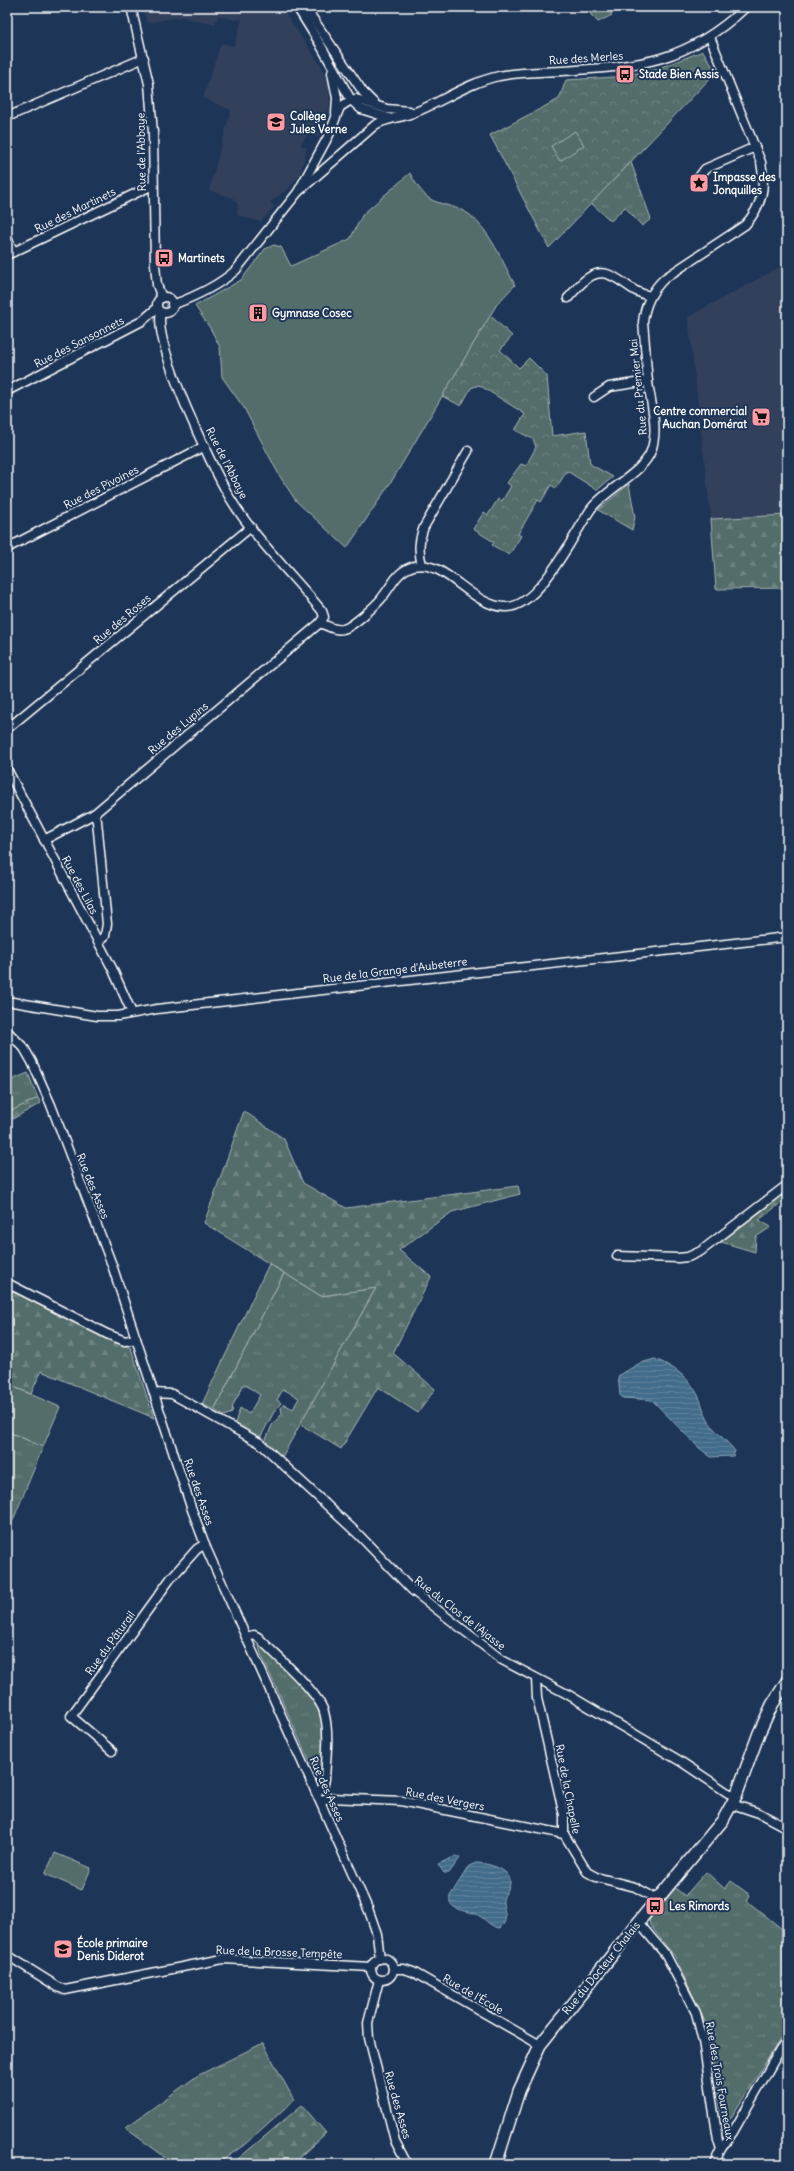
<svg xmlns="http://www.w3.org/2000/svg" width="794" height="2171" viewBox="0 0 794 2171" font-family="Delius,sans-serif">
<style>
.built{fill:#30415c}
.grass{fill:url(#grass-tufts);stroke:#a9b6b4}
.forest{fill:url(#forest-firs);stroke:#a9b6b4}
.park{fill:url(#park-crowns);stroke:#a9b6b4}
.garden{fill:#536d6a;stroke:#a9b6b4}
.water{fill:url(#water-rules);stroke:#8ea7b9}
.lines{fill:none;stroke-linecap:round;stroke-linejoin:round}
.minor-casing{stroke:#fff;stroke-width:11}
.secondary-casing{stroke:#fff;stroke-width:14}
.minor{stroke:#1d3557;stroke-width:8}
.secondary{stroke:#1d3557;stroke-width:11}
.labels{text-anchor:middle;stroke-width:4;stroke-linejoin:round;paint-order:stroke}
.street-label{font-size:11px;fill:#fff;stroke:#1d3557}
.poi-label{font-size:11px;font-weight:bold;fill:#fff;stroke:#1d3557;text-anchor:start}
</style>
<defs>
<pattern id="grass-tufts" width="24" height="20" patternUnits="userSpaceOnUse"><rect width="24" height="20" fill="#536d6a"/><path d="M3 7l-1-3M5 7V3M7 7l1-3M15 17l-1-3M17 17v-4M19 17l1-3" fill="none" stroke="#6d8380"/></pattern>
<pattern id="forest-firs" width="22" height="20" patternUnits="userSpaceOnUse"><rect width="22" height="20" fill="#536d6a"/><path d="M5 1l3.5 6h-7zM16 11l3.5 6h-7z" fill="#6d8380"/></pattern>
<pattern id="park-crowns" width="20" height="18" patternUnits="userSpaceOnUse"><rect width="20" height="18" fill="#536d6a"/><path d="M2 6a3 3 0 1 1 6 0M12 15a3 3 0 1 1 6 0" fill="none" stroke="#6d8380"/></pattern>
<pattern id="water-rules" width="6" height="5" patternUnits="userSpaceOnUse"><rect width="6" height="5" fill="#436c8b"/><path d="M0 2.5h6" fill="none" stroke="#5f829c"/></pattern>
</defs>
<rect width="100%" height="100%" fill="#1d3557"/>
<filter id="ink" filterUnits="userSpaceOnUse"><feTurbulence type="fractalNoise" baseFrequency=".025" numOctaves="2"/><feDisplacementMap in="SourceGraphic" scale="8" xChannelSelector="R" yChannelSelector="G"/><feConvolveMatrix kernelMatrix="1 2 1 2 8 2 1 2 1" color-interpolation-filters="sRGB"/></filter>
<g filter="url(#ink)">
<g class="built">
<polygon points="142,7 281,7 322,67 329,85 330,106 319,138 309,133 300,145 307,148 300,174 289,188 270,202 274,207 261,222 237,215 238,205 233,198 209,190 231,110 203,98 221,43 234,46 242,19 233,20 218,15 215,25 182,17 147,23"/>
<polygon points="787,263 787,515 711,519 688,317"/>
</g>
<g class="grass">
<polygon points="631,162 651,219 642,226 625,207 611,221 591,203"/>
<polygon points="629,484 635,517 632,530 598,510"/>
<polygon points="28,1073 38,1098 7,1113 7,1082"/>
<polygon points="284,1273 321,1296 376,1288 282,1457 265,1442 272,1425 282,1414 281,1408 284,1404 293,1409 299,1398 283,1389 277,1400 281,1403 275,1410 260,1438 235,1423 240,1408 249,1414 260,1395 244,1384 233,1405 232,1413 224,1416 214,1410"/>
<polygon points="7,1431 43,1447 7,1535"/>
<polygon points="261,1644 315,1700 322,1714 323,1774 319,1778 316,1776 261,1654 259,1647"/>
<polygon points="706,1872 725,1889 731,1881 750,1895 747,1901 787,1933 787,2028 724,2129 707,2026 675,1957 650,1925 649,1920 675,1888 685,1896"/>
<polygon points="263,2043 294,2100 244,2145 217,2164 175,2164 125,2128 197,2076"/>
</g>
<g class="forest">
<polygon points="787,515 787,588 716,589 711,519"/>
<polygon points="38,1098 41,1103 7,1122 7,1113"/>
<polygon points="244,1111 284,1139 303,1183 346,1208 518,1186 520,1194 452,1212 399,1250 431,1277 393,1353 435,1389 418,1413 378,1387 341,1449 300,1424 376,1288 321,1296 204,1223"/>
<polygon points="787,1190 787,1198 759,1220 771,1227 756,1237 755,1252 718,1241"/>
<polygon points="7,1288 131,1348 154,1418 41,1371 31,1394 7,1384"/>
<polygon points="302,2105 326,2133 292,2164 232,2164"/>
</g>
<g class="park">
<polygon points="593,7 608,7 612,15 598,22 590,14"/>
<polygon points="703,51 716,72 549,248 490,135 559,99 566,80 615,77 654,70"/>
<polygon points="490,315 512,336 500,350 519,368 529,358 547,376 552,436 586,431 590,464 613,477 597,490 567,471 556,488 551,485 541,502 538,500 518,534 521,536 509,555 492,545 494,542 473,529 484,512 488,515 498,499 502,501 511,486 507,483 521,464 526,466 536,447 533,439 515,430 525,414 479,385 471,388 461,406 442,396"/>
</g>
<g class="garden">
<polygon points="575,131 584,145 560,161 551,146"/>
<path d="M410,173C414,181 422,194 430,199C443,206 458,206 470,215C491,232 502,261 515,285L497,304L393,479L347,548L296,501L279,475L244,408L222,377L220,347L210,328L195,306L241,280L265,249L274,245L281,247L291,266L350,239L363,214Z"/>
<polygon points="269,1264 284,1273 214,1410 202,1404"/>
<polygon points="7,1384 60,1407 43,1447 7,1431"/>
<polygon points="55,1853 91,1868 82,1890 45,1874"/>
</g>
<g class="water">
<path d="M655,1359C674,1367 689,1377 699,1397C702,1404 704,1413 708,1420C715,1432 726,1440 735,1451L733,1456L711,1457L698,1447L652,1400L623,1398L620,1395L618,1376L640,1363Z"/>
<polygon points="456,1856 460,1858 449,1873 444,1873 438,1864"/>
<path d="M476,1863C488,1863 516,1870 509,1887C507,1893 503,1895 503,1902C504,1912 509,1921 500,1928C490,1927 487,1920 478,1915C471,1911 461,1912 454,1907C450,1904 449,1901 450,1896L469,1866Z"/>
</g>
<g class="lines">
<g class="minor-casing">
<g id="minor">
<polyline points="131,7 149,84 153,133 155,265 157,285 162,298"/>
<polyline points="297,7 320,44 351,100 361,109 389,118"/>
<polyline points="305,7 363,92 375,104"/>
<polyline points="332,73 337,98 336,113"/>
<polyline points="7,117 144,58"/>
<polyline points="696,181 705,169 755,147"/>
<path d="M298,192L375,125C387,118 400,118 413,113C442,102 467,83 499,76C520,72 541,72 562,71C641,66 686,63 746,7"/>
<polyline points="7,237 13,252"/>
<polyline points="7,255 153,185"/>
<circle cx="165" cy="305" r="8"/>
<path d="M568,298C574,292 580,283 588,278C606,265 620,282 636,291C640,293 645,295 650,296"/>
<path d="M172,305C194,297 218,286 236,270L298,192L329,135L340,107L351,100L356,99L387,109L409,111"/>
<polyline points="7,391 142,321 157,308"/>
<polyline points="594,397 609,387 648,381"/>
<polyline points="7,548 205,446"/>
<path d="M422,565C418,550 419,540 424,527L468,451"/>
<path d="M320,623C328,626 335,631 343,629C351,628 375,606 381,599C392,586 396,571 414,566C445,558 472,608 507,607C539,607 574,534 591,509C605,490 644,472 651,451C659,430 651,404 648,382C646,362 645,342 643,322C645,304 652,290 665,278L745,225C762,206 766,188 761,162L710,37"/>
<polyline points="7,729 251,527"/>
<polyline points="7,769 112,968 132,1013"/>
<polyline points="94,814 97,821 107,924 105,936 98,942"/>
<path d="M44,840L94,814L320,623L324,617L322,611C293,576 252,535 230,498C212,467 152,343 161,312"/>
<polyline points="7,1001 97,1016 118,1016 157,1009 787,937"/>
<polyline points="7,1031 24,1048 32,1062 51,1105 112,1265 191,1507 207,1550 369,1911 377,1934 380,1959"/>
<polyline points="617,1256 678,1258 688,1257 701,1251 787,1185"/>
<polyline points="7,1283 107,1334 125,1341 136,1339"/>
<polyline points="154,1393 172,1394 260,1443 359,1535 412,1590 502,1660 567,1694 680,1761 728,1793 736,1796"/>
<path d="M246,1637L254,1635L258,1637C275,1655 318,1691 324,1712C330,1733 326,1758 325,1779L323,1788L316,1792"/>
<polyline points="536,1679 537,1698 564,1815 564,1834 587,1872 596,1877 635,1887 657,1899"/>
<polyline points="112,1751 71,1716 171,1578 197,1549 205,1544"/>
<polyline points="320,1800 330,1798 401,1801 564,1834"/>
<polyline points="732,1804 759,1813 787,1828"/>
<polyline points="638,1922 666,1955 696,2013 703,2041 718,2140 721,2149 714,2164"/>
<polyline points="7,1955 58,1987 65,1990 223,1959 371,1967"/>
<circle cx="382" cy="1969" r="11"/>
<polyline points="393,1969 404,1969 413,1972 540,2045"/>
<polyline points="379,1980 368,2023 369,2038 395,2141 407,2164"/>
<polyline points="721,2149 733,2132 780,2050 787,2041"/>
</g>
</g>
<g class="secondary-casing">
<polyline id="secondary" points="496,2164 519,2091 540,2045 645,1914 723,1820 736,1796 759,1733 772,1705 787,1681"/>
</g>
<use href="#minor" class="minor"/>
<use href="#secondary" class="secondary"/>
</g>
</g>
<defs>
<g id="bus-square" transform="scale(1)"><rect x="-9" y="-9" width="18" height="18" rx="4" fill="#ff9aa2" stroke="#1d3557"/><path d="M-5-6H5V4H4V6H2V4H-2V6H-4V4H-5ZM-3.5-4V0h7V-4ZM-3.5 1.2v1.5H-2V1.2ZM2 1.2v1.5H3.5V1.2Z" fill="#111"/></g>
<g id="school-square" transform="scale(1)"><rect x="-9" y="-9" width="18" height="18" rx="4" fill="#ff9aa2" stroke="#1d3557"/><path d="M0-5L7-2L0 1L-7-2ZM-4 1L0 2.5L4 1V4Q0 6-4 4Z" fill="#111"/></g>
<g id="sight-square" transform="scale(1)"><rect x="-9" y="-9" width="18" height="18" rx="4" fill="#ff9aa2" stroke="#1d3557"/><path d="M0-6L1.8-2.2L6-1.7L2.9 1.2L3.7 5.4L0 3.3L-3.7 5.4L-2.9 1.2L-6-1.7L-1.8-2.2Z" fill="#111"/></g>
<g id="building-square" transform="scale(1)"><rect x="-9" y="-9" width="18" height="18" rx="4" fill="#ff9aa2" stroke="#1d3557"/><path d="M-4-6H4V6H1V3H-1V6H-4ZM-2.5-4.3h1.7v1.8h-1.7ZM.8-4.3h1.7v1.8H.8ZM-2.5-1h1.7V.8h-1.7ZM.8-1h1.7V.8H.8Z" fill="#111"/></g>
<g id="supermarket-square" transform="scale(1)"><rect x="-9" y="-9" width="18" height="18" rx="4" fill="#ff9aa2" stroke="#1d3557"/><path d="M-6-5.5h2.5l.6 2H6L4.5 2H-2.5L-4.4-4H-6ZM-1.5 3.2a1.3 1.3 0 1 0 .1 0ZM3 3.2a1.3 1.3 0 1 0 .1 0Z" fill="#111"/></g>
</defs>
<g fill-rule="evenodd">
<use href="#bus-square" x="625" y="74"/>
<use href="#school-square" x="276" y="122"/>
<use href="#sight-square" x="699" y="183"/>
<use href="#bus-square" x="164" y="258"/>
<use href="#building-square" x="258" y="313"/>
<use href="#supermarket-square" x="761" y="417"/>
<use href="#bus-square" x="655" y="1906"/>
<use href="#school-square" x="63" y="1949"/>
</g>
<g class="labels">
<g class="street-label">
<text transform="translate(586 58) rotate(-4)" y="4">Rue des Merles</text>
<text transform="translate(141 152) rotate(-91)" y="4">Rue de l'Abbaye</text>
<text transform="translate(75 210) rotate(-26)" y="4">Rue des Martinets</text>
<text transform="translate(79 342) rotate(-27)" y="4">Rue des Sansonnets</text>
<text transform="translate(638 387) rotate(-96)" y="4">Rue du Premier Mai</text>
<text transform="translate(227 463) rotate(63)" y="4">Rue de l'Abbaye</text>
<text transform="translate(101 487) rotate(-27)" y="4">Rue des Pivoines</text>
<text transform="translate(122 619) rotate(-40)" y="4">Rue des Roses</text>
<text transform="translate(178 728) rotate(-40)" y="4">Rue des Lupins</text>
<text transform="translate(80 885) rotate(62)" y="4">Rue des Lilas</text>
<text transform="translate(395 970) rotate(-7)" y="4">Rue de la Grange d'Aubeterre</text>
<text transform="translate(93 1186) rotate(68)" y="4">Rue des Asses</text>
<text transform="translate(199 1492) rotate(71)" y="4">Rue des Asses</text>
<text transform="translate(460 1613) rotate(38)" y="4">Rue du Clos de l'Ajasse</text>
<text transform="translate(110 1643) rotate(-54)" y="4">Rue du Pâturail</text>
<text transform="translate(327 1789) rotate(66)" y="4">Rue des Asses</text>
<text transform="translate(568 1789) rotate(79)" y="4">Rue de la Chapelle</text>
<text transform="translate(445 1799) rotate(11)" y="4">Rue des Vergers</text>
<text transform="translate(279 1952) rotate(2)" y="4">Rue de la Brosse Tempête</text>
<text transform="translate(601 1968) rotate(-51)" y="4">Rue du Docteur Chalais</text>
<text transform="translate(473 1994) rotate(30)" y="4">Rue de l'École</text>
<text transform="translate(720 2081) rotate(80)" y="4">Rue des Trois Fourneaux</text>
<text transform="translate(398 2105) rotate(74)" y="4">Rue des Asses</text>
</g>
<g class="poi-label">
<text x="639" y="78">Stade Bien Assis</text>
<text x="290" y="120">Collège<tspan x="290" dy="13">Jules Verne</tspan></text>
<text x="713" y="181">Impasse des<tspan x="713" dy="13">Jonquilles</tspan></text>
<text x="178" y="262">Martinets</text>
<text x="272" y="317">Gymnase Cosec</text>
<text x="747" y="415" text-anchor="end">Centre commercial<tspan x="747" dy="13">Auchan Domérat</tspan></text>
<text x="669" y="1910">Les Rimords</text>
<text x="77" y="1947">École primaire<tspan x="77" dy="13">Denis Diderot</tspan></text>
</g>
</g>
<rect width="794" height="2171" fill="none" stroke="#1d3557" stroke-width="24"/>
<rect x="12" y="12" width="770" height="2147" fill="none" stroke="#fff" stroke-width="1.5" filter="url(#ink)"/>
</svg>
